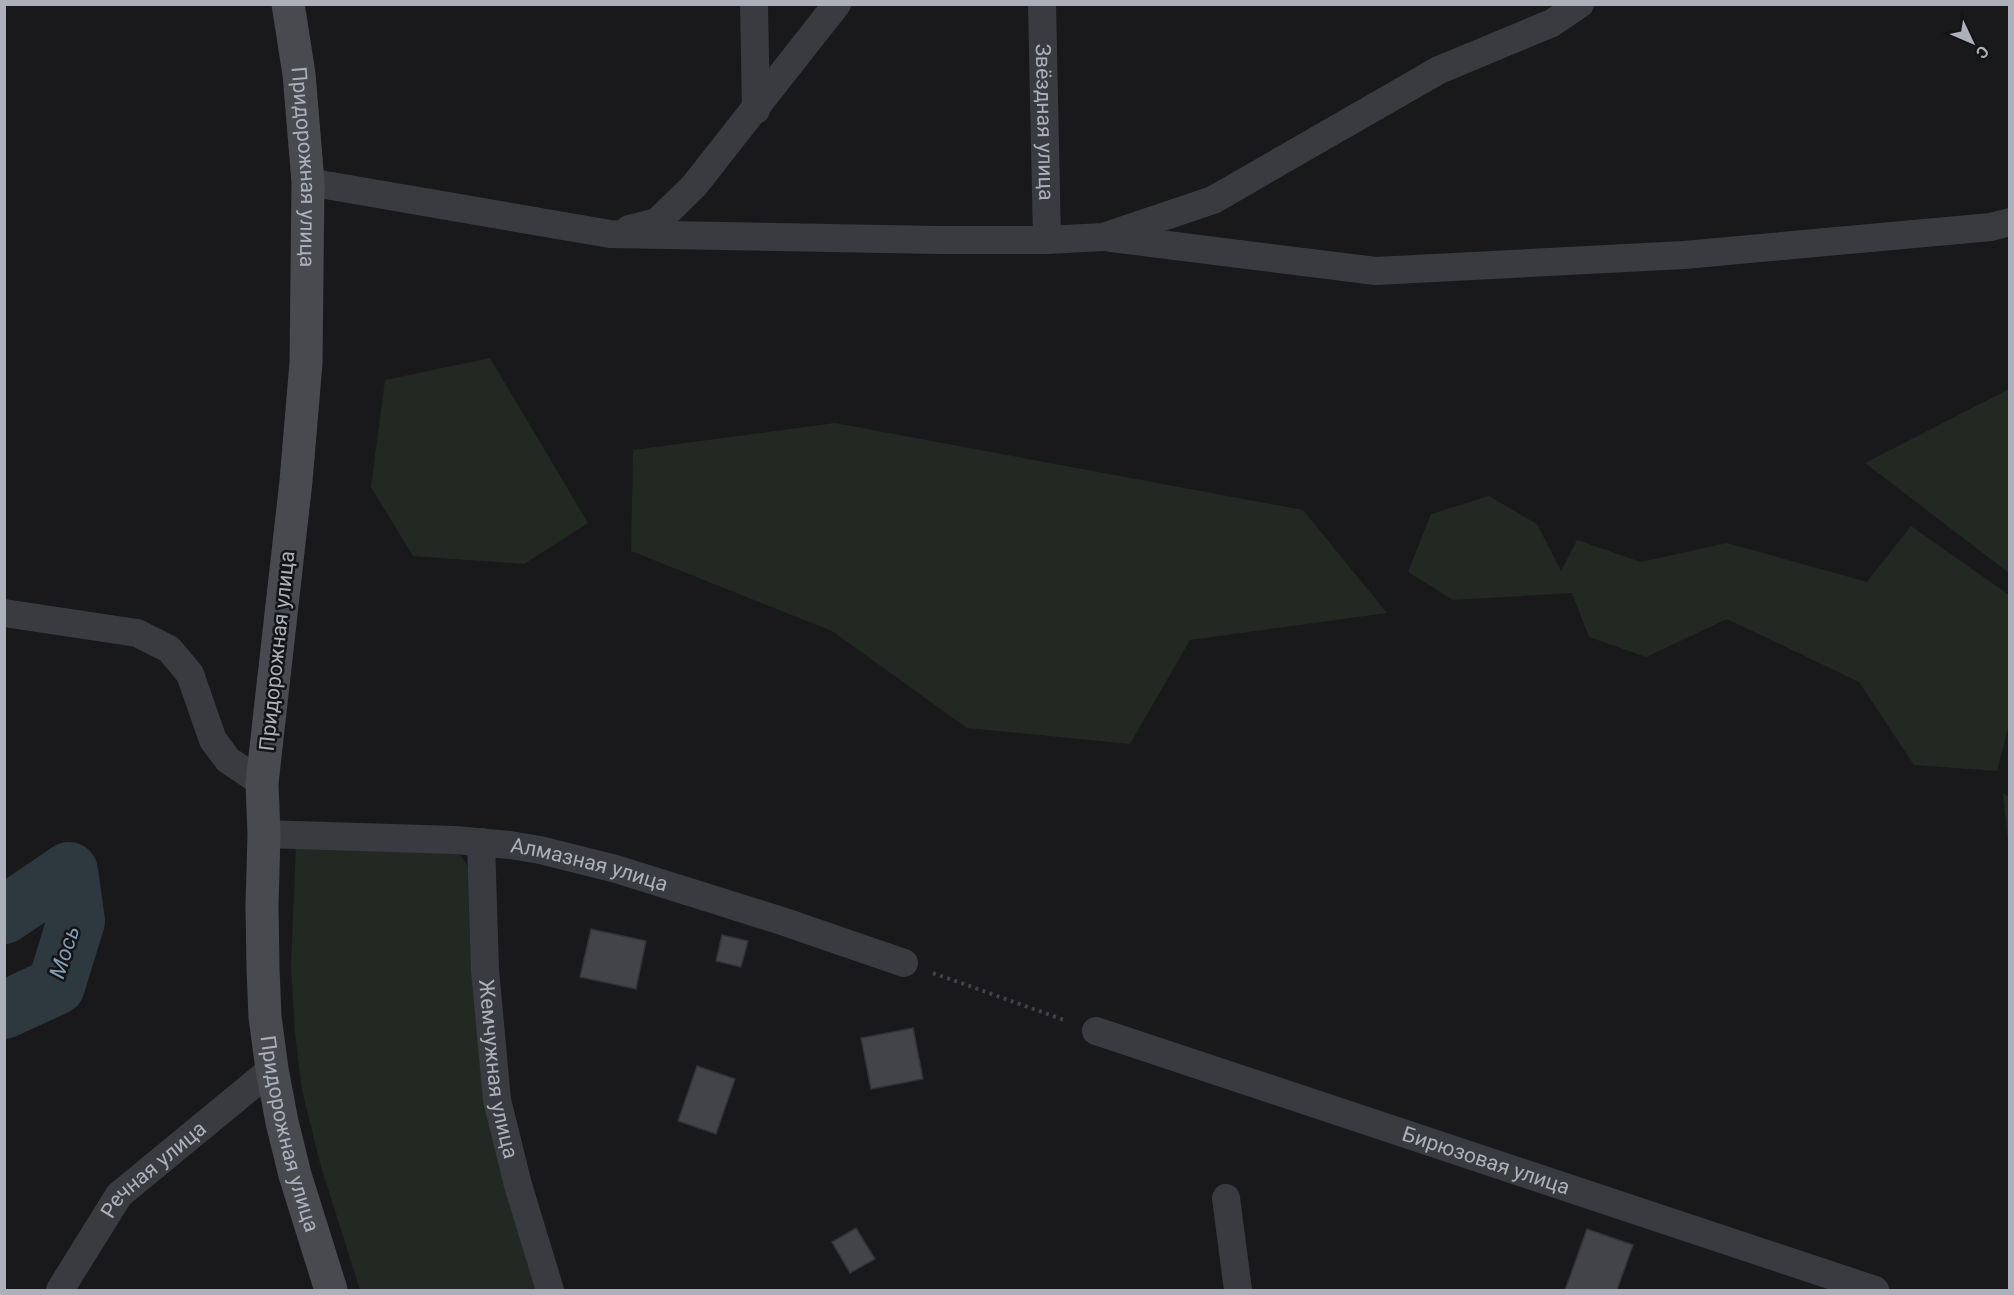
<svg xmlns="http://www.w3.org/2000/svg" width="2014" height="1295" viewBox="0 0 2014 1295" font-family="Roboto,sans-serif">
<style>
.green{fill:#212922}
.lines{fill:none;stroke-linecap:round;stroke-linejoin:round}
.river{stroke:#2e383f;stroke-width:58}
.building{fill:#434448;stroke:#333337;stroke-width:1.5}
.path{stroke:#404247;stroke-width:4;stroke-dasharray:3 4.5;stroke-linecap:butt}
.street{stroke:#3a3b40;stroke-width:28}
.secondary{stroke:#484a50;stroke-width:33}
.labels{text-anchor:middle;stroke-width:5;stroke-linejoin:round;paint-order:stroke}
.street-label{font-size:21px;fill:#abb0ba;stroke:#141416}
.water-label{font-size:22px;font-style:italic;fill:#839db5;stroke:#141416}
</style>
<rect width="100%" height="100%" fill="#19191b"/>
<g class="green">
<polygon points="490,358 588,523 524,564 413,556 371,487 385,380"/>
<polygon points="2009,389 2009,573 1865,463"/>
<polygon points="835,423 1303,510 1387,613 1190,640 1130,744 967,728 832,631 631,551 633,450"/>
<polygon points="1489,496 1537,524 1561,571 1577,540 1641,562 1727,543 1867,582 1911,526 2009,595 2009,724 1997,771 1914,765 1859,682 1727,619 1646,657 1589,637 1572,593 1453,600 1408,572 1431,514"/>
<polygon points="2003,793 2009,797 2009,853"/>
<polygon points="296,846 454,851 462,857 468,867 537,1290 360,1290 320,1163 302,1090 295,1034 291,966"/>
</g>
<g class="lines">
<polyline class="river" points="4,915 69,871 76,921 56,986 4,1010"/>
</g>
<g class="building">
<polygon points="591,929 646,941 636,989 580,977"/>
<polygon points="722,935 748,941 741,967 716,961"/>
<polygon points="913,1028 923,1079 871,1089 861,1038"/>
<polygon points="697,1066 735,1079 716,1134 678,1121"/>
<polygon points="856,1228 875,1259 850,1273 832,1242"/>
<polygon points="1587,1229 1633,1245 1617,1290 1565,1290"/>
</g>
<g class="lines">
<polyline class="path" points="933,973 1067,1021"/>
<g class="street">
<polyline points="754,4 756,110"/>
<path id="s1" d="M1042,4L1047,240"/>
<polyline points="308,182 610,234 939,240 1047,240 1103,237 1213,200 1439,70 1552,23 1580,4"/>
<polyline points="629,229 657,222 694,186 837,4"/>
<polyline points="1111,238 1376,271 1684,255 1991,227 2010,222"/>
<polyline points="4,613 137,633 169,649 190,674 213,740 228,760 262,783"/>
<path id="s2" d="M264,834L455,840L510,845L540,850L616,869L782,921L904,963"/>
<path id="s3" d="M481,842L485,970L497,1100L518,1185L550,1290"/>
<path id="s4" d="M1096,1031L1875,1290"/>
<polyline points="1226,1198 1238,1290"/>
<path id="s5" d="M60,1290L119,1195L272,1069"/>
</g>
<path class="secondary" id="s6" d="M288,4L299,74L308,182L306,363L296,481L262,783L264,834L262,906L263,968L265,1017L272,1069L282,1122L295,1175L331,1290"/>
</g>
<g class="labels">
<g class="street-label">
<text dy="7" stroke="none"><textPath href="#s1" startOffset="118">Звёздная улица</textPath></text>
<text dy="7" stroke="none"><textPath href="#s6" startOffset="164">Придорожная улица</textPath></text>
<text transform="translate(277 651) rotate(-84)" y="7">Придорожная улица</text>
<text dy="7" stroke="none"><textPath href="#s2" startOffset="328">Алмазная улица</textPath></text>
<text dy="7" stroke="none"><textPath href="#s3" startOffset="228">Жемчужная улица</textPath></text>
<text dy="7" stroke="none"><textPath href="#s6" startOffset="1136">Придорожная улица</textPath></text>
<text dy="7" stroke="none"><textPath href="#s4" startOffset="411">Бирюзовая улица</textPath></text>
<text dy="7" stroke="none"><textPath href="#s5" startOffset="154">Речная улица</textPath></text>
</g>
<g class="water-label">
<text transform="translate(64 952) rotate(-72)" y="8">Мось</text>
</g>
</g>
<rect width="2014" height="1295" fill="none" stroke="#abb0ba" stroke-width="12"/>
<g transform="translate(1972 42) rotate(134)" stroke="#141416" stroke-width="4.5" paint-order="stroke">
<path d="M0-4.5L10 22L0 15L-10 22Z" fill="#abb0ba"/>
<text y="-9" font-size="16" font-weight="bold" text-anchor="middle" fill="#abb0ba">С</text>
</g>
</svg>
